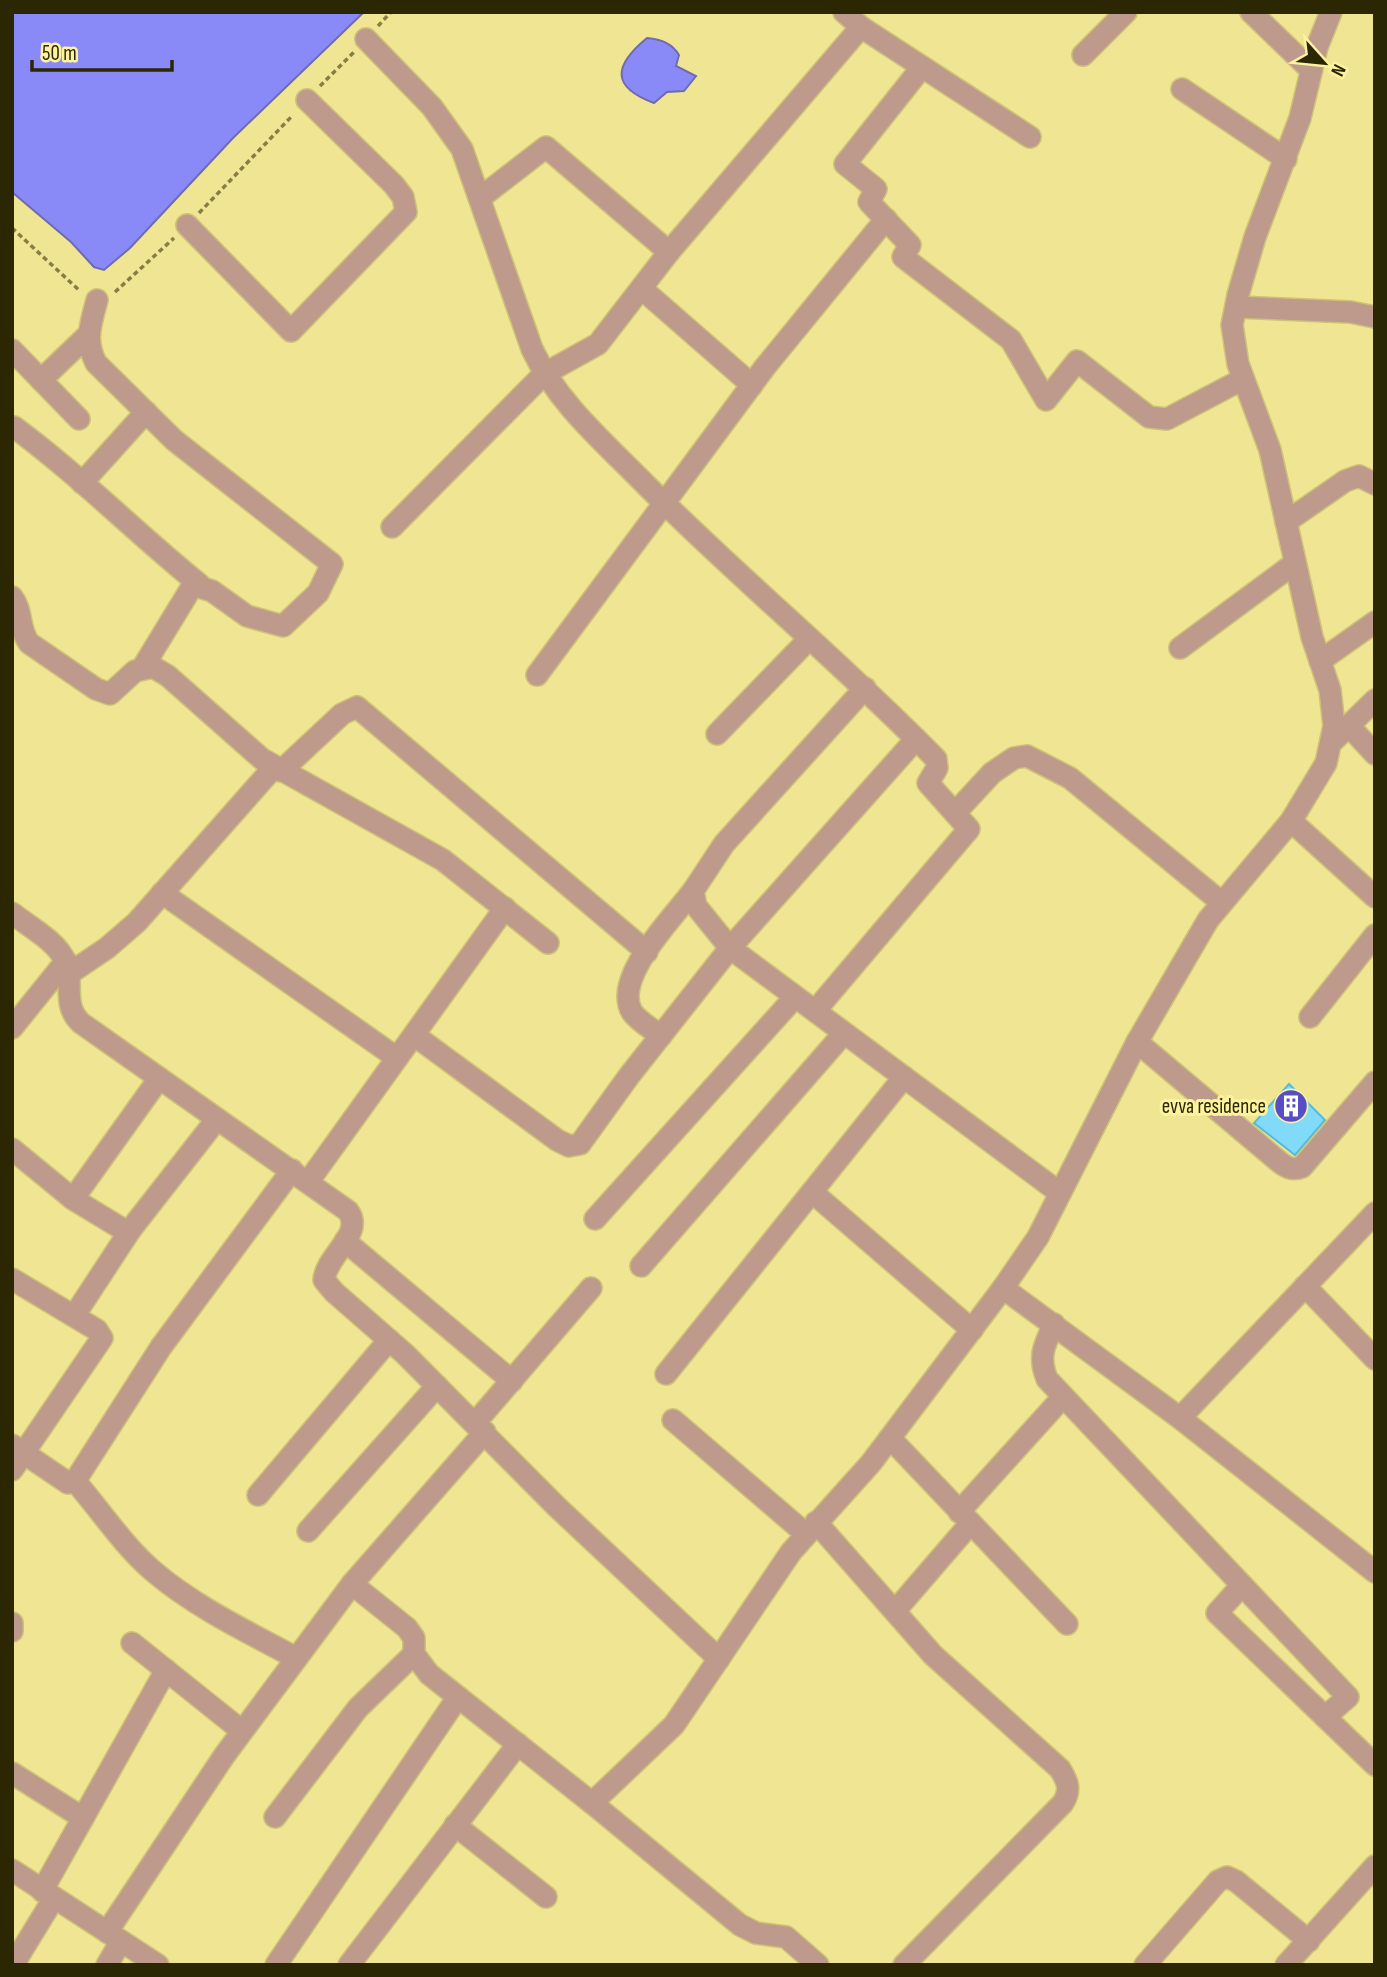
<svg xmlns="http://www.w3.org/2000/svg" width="1387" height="1977" viewBox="0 0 1387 1977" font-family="'Sofia Sans Condensed',sans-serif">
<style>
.water{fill:#8a89f8;stroke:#6e6cae;stroke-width:2}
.building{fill:#80daf8;stroke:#55bbdb;stroke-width:2}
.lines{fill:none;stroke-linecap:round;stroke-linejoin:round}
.street-casing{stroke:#cdc378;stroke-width:24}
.path{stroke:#867f45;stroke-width:3.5;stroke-dasharray:5 3.5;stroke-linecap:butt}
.street{stroke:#be9a8d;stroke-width:21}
.labels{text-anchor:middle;stroke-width:6;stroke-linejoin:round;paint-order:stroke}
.poi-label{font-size:21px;fill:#2b2703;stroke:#fdf29f;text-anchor:end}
</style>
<rect width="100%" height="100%" fill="#f0e592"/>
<g class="water">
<polygon points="12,12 364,12 233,138 130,248 104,270 94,267 71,242 12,192"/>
<path d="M647,38C661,39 672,43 679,55L676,66L696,76L684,91L667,92L654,103C611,87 613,66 647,38Z"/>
</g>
<polygon class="building" points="1289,1084 1325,1120 1295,1155 1254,1123"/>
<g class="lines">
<g class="street-casing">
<g id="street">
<polyline points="844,12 861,27 1030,137"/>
<polyline points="1251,12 1311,70"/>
<path d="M366,39L432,107L462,149L532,349C558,404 605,443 647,486C741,580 843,664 936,759L937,768L928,783L969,829L815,1011"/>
<polyline points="1083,55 1126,12"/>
<polyline points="922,67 845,164 876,189 869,202 910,245 903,257 1011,340 1046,400 1077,361 1149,417 1167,419 1243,379"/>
<polyline points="1182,89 1286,159"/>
<polyline points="480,198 546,147 669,252"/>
<polyline points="187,225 291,331 406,212 403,197 394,185 307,100"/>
<polyline points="642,289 752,385"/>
<path d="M97,300C91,323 84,340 96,363L174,440L332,564L318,593L283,626L247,616L212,591L193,585L143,667"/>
<polyline points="1236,307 1350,312 1375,317"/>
<polyline points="12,350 79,419"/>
<polyline points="41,380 88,335"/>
<path d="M14,427C79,475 136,533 199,584"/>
<polyline points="82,483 146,412"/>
<polyline points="1286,522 1345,481 1359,476 1375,484"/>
<polyline points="392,527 544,374 598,344 669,252 861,27"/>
<path d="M12,597C23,611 18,628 29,643L96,689L110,694L135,671L153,667L168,676L262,759L443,860L548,943"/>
<polyline points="1180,648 1295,563"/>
<polyline points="1320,661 1375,622"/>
<polyline points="537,675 765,367 886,219"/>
<polyline points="865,688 724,844 693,891 696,906 730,948 1060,1193"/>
<polyline points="1349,726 1375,754"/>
<polyline points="717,734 809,639"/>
<polyline points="1331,743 1375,700"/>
<polyline points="281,771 342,714 357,707 647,952"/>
<polyline points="955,813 992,773 1014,758 1027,756 1070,778 1221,902"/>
<polyline points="1291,821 1375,897"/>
<polyline points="162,893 397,1058"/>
<path d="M12,913C28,926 57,941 65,961C75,983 61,1004 81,1023L348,1211C365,1234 326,1255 324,1280L334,1292L405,1354L556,1506L719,1659"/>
<polyline points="67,975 107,948 137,922 274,767"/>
<polyline points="1310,1017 1375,935"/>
<polyline points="12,1028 66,961"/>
<polyline points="414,1035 557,1140 569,1146 580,1144 629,1076 730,948 916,739"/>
<path d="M661,1036C652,1029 638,1021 632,1012C612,978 673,918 693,891"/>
<path d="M1137,1042L1277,1160C1285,1167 1292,1171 1302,1167L1375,1082"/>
<polyline points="158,1080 73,1199 124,1230 131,1229 217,1119"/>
<polyline points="12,1149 73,1199"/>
<polyline points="308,1182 505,908"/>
<polyline points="812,1192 972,1330"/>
<polyline points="595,1219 795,997"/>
<polyline points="345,1241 512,1381"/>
<polyline points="641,1266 844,1033"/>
<polyline points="12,1279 97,1330 102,1338 12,1470"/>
<polyline points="1305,1286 1375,1359"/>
<polyline points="1003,1288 1180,1418 1375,1572"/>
<polyline points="74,1316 131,1229"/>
<path d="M1054,1324C1044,1345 1038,1357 1047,1379L1348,1697L1325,1717"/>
<polyline points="666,1374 904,1077"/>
<polyline points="1180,1418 1375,1213"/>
<polyline points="673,1420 806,1534"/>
<polyline points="475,1423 591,1288"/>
<polyline points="890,1438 1067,1624"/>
<polyline points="12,1445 68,1483 75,1481 161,1347 292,1170"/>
<path d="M75,1481C101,1511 123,1545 153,1571C195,1607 248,1632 296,1658"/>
<polyline points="258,1495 389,1340"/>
<polyline points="959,1512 1062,1398"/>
<path d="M816,1522L933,1655L1060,1769C1068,1782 1071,1790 1063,1803L904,1965"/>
<polyline points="308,1531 437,1386"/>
<polyline points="352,1584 407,1628 414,1638 414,1654 429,1674 592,1803"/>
<polyline points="1242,1585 1217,1613 1375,1765"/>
<polyline points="895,1611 970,1524"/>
<polyline points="12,1623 12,1631"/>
<polyline points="132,1643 242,1731"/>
<polyline points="12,1773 83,1818"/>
<polyline points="275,1817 358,1708 414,1654"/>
<polyline points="455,1825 546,1897"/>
<polyline points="12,1870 158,1965"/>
<polyline points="42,1891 166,1670"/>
<polyline points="107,1932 224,1756 352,1584 485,1432"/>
<polyline points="13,1965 54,1898"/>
<polyline points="107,1965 121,1941"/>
<polyline points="276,1965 458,1697"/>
<polyline points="349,1965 518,1744"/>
<polyline points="818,1965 786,1937 756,1933 740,1925 592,1803 674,1725 791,1552 871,1463 1003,1288 1038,1237 1137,1042 1208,920 1291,821 1326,763 1334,726 1330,690 1312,637 1270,450 1238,364 1232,325 1238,295 1255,237 1300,118 1317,47 1331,12"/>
<polyline points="1145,1965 1218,1881 1227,1877 1236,1881 1309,1941"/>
<polyline points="1286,1965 1375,1866"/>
</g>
</g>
<g class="path">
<polyline points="378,26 391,12"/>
<polyline points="320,86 354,52"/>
<polyline points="199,213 293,115"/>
<polyline points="12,228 80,291"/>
<polyline points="115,292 174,238"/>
</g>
<use href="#street" class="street"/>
</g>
<defs>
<g id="building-disc" transform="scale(1.75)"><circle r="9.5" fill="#584dc5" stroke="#fdf29f"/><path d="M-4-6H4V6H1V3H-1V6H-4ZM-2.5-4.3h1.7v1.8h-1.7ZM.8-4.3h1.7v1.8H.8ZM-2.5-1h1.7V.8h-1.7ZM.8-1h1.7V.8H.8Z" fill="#fff"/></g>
</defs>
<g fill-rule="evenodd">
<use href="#building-disc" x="1291" y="1106"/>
</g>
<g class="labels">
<g class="poi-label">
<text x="1266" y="1113">evva residence</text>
</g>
</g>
<rect width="1387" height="1977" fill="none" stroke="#2b2703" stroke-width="28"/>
<g transform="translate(1324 63) rotate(117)" stroke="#fdf29f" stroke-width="5" paint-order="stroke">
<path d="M0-5L12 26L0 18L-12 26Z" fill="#2b2703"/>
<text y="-10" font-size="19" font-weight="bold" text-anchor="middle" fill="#2b2703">N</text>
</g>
<path d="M32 60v10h140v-10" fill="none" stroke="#2b2703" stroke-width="3.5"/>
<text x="42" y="60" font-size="21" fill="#2b2703" stroke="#fdf29f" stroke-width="5" paint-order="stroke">50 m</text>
</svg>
